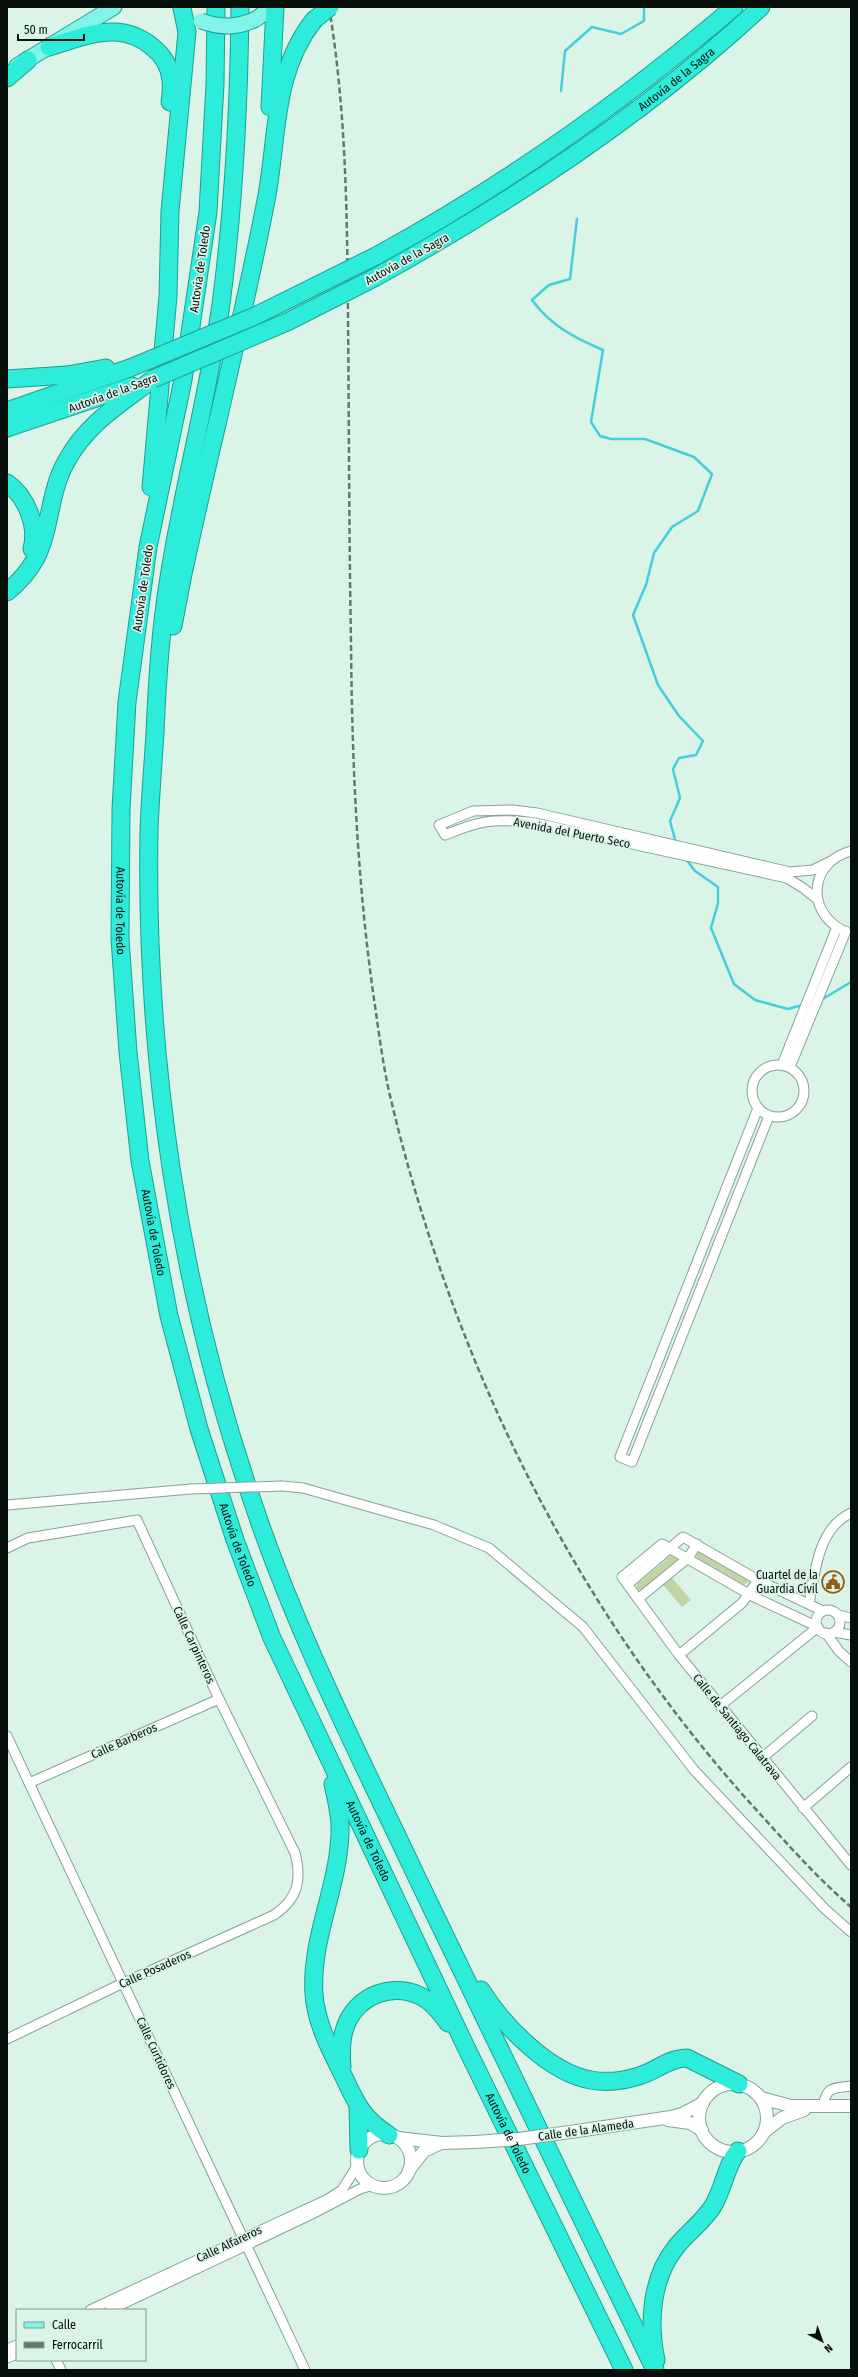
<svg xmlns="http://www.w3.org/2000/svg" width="858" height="2377" viewBox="0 0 858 2377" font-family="'Fira Sans Condensed',sans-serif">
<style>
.green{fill:#c0d5a1}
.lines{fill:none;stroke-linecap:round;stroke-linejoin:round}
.stream{stroke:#43cfdd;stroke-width:2.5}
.minor-casing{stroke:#88a095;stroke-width:11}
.tertiary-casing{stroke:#88a095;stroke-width:14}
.primary-casing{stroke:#209f92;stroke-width:17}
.motorway-casing{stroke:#209f92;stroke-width:19}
.minor{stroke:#fff;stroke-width:9}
.tertiary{stroke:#fff;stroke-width:12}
.primary{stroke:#81f4e9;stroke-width:15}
.motorway{stroke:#2decda;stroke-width:17}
.rail{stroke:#67776f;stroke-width:2.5;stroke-dasharray:6 3;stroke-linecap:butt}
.minor-bridge-casing{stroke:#88a095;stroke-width:11;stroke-linecap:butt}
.tertiary-bridge-casing{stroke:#88a095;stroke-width:14;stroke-linecap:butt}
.primary-bridge-casing{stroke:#209f92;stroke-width:17;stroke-linecap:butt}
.motorway-bridge-casing{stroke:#209f92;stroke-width:19;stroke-linecap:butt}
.minor-bridge{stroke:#fff;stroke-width:9}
.tertiary-bridge{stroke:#fff;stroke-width:12}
.primary-bridge{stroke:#81f4e9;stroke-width:15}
.motorway-bridge{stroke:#2decda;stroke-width:17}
.labels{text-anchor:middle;stroke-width:3.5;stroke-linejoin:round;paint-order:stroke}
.street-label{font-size:12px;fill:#070f0b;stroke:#dbf4e8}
.poi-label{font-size:12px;fill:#070f0b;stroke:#dbf4e8;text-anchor:end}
</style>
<rect width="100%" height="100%" fill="#dbf4e8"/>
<g class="green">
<polygon points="700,1551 748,1579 748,1582 744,1585 697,1558 696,1554"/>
<polygon points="674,1553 680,1557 679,1559 642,1590 637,1589 637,1584"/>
<polygon points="672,1578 691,1600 682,1607 663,1585"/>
</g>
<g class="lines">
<g class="stream">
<polyline points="561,91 565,51 592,27 621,34 644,21 644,7"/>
<path d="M577,219L570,279L549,285L532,300C551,326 575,338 603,350L591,422L600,436L611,439H645L694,457L712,474L698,511L672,527L654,553L646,585L633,615L658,685L679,716L703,741L696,755L679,758L673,769L680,798L670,821L676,843"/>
<polyline points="686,859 695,871 718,887 718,903 711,928 734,984 755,1000 788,1009 802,1005"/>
<polyline points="821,1000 851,982"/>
</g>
<g class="minor-casing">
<g id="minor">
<path d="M817,899L803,888L787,878L531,822C492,819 481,820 445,835L439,825L473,811L513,810L537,813L790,872L813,870L829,862"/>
<path d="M842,930C805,910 810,862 851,851"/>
<circle cx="778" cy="1091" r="26"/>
<polyline points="782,1065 837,927"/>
<polyline points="790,1067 846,931"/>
<polyline points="758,1108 620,1457 632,1462 769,1116"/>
<polyline points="282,1486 303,1488 434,1525 489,1548 583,1627 694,1770 825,1909 851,1932"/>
<polyline points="7,1505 191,1489"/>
<path d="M7,1548L28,1538L137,1520L219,1699L295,1853C302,1880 298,1899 274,1915L123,1983L7,2039"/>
<polyline points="628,1584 683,1537 758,1580 823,1611"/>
<polyline points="638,1599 688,1558 697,1544"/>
<path d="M809,1604C815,1572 818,1528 851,1513"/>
<circle cx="828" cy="1622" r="12"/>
<polyline points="838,1615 851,1618"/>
<polyline points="834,1632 851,1635"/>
<polyline points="826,1633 839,1651 851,1662"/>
<polyline points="679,1655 742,1603 758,1580"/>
<polyline points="720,1706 818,1627 754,1597 662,1544 622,1577 679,1655 851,1865"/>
<polyline points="7,1736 305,2370"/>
<polyline points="762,1758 812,1716"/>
<polyline points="29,1783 219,1699"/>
<polyline points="803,1808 851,1767"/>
<path d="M823,2107C826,2087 832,2088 851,2086"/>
<polyline points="90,2310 328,2199 342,2190 357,2166"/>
<polyline points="110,2310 310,2215 360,2189 373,2185"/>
<polyline points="7,2349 17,2345"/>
<polyline points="7,2358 17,2354"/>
<polyline points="56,2360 61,2370"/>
</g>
</g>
<g class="tertiary-casing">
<g id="tertiary">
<circle cx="733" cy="2118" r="34"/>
<polyline points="761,2098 791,2106 851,2106"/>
<polyline points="668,2120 690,2123 702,2130"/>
<polyline points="577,2131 671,2117 682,2114 703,2103"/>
<polyline points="764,2132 782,2118 804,2110"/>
<circle cx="384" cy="2161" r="27"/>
<polyline points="398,2138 442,2143 475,2142"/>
<polyline points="409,2170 424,2151 441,2143"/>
</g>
</g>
<g class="primary-casing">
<g id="primary">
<polyline points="256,19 272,7"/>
<polyline points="17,66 114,7"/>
</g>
</g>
<g class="motorway-casing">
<g id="motorway">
<path id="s1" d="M216,7L215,84L208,212L183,380L148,547L127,702L121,809L120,939L128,1052L140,1161L169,1316L199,1429L235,1540L272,1638L463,2041L624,2370"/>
<path d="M240,7C239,107 234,205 221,304C208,398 182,490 168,584C160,633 157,684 155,733C153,766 150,799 149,832C145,1059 179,1289 253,1503C295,1629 355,1747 412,1867C492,2035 574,2202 655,2370"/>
<path d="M49,47C70,41 93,31 115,32C140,33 169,53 171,80C172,87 171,95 170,102"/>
<polyline points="7,78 28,60"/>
<polyline points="270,107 275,7"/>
<path d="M376,256C504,186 623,102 734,7"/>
<path id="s2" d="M376,277C513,201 646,114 761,7"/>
<polyline points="7,379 67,375 106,368"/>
<polyline points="7,411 130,368"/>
<polyline points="7,428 132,386"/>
<path d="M7,483C27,497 38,526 32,549"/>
<polyline points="151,487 168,296 170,211 187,32 182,8"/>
<path d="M7,592C18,583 29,571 36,558C51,528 49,492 66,462C87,423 119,405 153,379"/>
<path d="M173,626L183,574C210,448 243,322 267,195C278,134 273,72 314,20"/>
<path d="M333,1784C336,1797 339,1810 340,1823C342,1881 310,1936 314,1994C316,2022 329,2047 341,2071C355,2100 361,2118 389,2135"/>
<path d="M481,1990C502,2024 549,2073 591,2080C607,2083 623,2081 639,2076C656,2071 669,2058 687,2058L739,2084"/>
<path d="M342,2067C341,2055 341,2042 344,2031C354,1994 397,1979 427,2000C435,2005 442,2015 448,2023"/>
<polyline points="358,2107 359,2150"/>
<path d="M656,2360C648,2323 651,2278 676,2247C687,2233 704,2221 713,2206C723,2190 727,2163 738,2151"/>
</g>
</g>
<use href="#minor" class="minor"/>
<use href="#tertiary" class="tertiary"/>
<use href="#primary" class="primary"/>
<use href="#motorway" class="motorway"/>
<path class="rail" d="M329,7C346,109 347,211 348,314C349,423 349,532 351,642C352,761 357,881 374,999C379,1033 383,1067 391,1100C453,1360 572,1605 751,1804C783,1839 815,1876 851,1907"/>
<g class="minor-bridge-casing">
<polyline id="minor-bridge" points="191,1489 282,1486"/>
</g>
<g class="tertiary-bridge-casing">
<polyline id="tertiary-bridge" points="475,2142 519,2139 577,2131"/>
</g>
<g class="primary-bridge-casing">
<path id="primary-bridge" d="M201,21C221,28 237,28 256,19"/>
</g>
<g class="motorway-bridge-casing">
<g id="motorway-bridge">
<polyline points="314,20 330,7"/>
<polyline points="130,368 255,316 376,256"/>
<polyline points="153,379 287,322 376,277"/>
</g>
</g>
<use href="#minor-bridge" class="minor-bridge"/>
<use href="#tertiary-bridge" class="tertiary-bridge"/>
<use href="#primary-bridge" class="primary-bridge"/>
<use href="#motorway-bridge" class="motorway-bridge"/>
</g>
<defs>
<g id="civic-ring" transform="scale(1.15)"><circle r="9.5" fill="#dbf4e8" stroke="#955d18" stroke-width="1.5"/><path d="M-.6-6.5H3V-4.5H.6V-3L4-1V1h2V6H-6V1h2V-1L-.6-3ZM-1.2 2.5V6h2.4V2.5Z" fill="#955d18"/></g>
</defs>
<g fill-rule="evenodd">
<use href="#civic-ring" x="833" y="1582"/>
</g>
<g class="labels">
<g class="street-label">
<text dy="4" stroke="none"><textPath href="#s2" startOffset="360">Autovía de la Sagra</textPath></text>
<text transform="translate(407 259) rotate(-29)" y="4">Autovía de la Sagra</text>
<text transform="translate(200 269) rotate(-82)" y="4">Autovía de Toledo</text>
<text transform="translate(113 393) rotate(-20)" y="4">Autovía de la Sagra</text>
<text transform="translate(143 588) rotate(-82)" y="4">Autovía de Toledo</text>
<text transform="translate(572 833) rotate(11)" y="4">Avenida del Puerto Seco</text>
<text dy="4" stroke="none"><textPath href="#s1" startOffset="911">Autovía de Toledo</textPath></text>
<text dy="4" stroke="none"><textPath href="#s1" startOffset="1235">Autovía de Toledo</textPath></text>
<text dy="4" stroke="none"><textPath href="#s1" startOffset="1559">Autovía de Toledo</textPath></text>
<text transform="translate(194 1645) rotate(65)" y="4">Calle Carpinteros</text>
<text transform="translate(737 1727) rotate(51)" y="4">Calle de Santiago Calatrava</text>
<text transform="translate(124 1741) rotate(-24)" y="4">Calle Barberos</text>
<text dy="4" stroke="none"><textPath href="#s1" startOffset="1883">Autovía de Toledo</textPath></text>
<text transform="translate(155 1969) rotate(-24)" y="4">Calle Posaderos</text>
<text transform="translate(156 2053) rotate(65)" y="4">Calle Curtidores</text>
<text transform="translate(586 2130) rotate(-8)" y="4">Calle de la Alameda</text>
<text dy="4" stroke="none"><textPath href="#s1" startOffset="2207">Autovía de Toledo</textPath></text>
<text transform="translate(229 2244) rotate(-25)" y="4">Calle Alfareros</text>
</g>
<g class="poi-label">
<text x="818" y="1579">Cuartel de la<tspan x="818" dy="14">Guardia Cívil</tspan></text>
</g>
</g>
<rect width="858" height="2377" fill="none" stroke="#070f0b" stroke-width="16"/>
<rect x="16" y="2309" width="130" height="52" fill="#dbf4e8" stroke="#869890"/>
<rect x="24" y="2322" width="20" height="6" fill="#81f4e9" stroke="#869890"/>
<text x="52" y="2329" font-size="12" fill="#070f0b">Calle</text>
<rect x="24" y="2342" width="20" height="6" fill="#67776f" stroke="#869890"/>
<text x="52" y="2349" font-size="12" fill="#070f0b">Ferrocarril</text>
<g transform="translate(822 2341) rotate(139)" stroke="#dbf4e8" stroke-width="3" paint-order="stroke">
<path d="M0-3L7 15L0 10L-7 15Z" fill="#070f0b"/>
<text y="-6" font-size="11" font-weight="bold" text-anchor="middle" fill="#070f0b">N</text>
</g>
<path d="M18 34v6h66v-6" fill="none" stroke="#070f0b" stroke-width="2"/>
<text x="24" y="34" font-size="12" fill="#070f0b" stroke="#dbf4e8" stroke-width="3" paint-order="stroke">50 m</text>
</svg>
